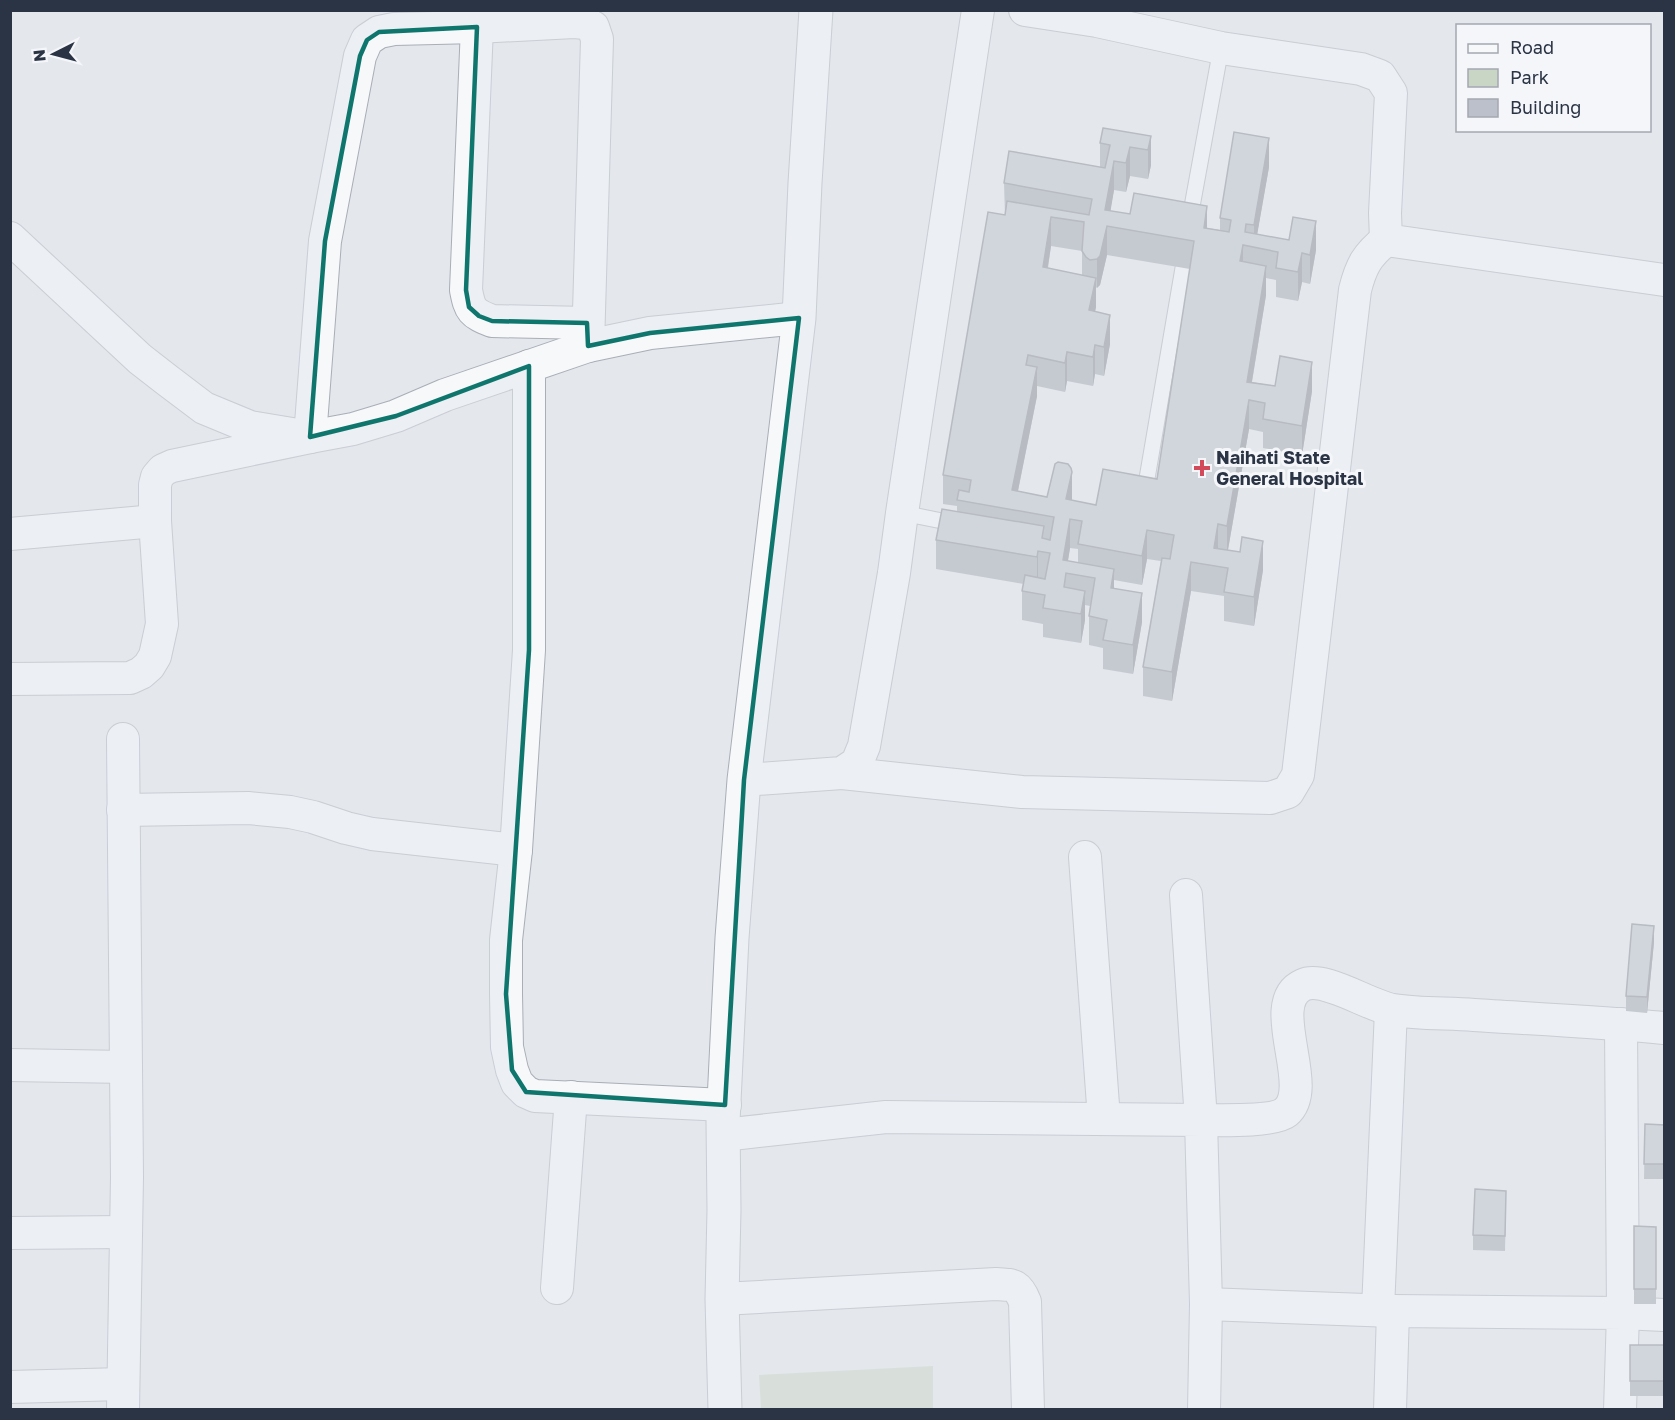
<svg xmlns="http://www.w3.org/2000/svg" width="1675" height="1420" viewBox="0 0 1675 1420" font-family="'Golos Text',sans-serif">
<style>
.green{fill:#c9d6c5}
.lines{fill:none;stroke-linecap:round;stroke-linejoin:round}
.service-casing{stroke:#a9aeb7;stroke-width:17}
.minor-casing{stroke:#a9aeb7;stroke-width:34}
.tertiary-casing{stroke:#a9aeb7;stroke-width:35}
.service{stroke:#f7f8fa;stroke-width:15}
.minor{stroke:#f7f8fa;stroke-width:32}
.tertiary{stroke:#f7f8fa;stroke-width:33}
.wall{fill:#a1a5ae;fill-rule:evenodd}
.shaded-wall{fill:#83868d}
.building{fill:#bbc0ca;stroke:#83868d;stroke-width:1.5;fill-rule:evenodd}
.marked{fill:none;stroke:#0f766e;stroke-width:4.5;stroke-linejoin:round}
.poi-dot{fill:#d1495b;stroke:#f4f6f9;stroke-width:2}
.labels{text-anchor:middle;stroke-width:6;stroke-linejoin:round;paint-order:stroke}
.poi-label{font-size:18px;font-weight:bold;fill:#2b3445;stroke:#f4f6f9;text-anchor:start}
</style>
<rect width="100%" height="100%" fill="#e4e7ec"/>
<polygon class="green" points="933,1366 933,1409 761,1409 759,1375"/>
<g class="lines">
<g class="service-casing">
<g id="service">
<polyline points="1189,223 1221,48"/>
<polyline points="1144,496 1183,268"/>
<polyline points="902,513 957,524"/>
</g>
</g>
<g class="minor-casing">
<g id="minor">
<polyline points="1025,10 1097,21 1221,48 1361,69 1380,76 1391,93 1385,213 1386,240 1664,280"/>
<path d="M477,27L466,290C470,311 472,313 492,321L587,323"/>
<polyline points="10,238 140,359 167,380 204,408 250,427 310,437 353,429 396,416 445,395 588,346 650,333 799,318"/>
<polyline points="529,366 529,650 516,850 506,940 506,994 507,1047 512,1070 517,1083 526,1092 535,1096 725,1105"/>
<polyline points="10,534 155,521"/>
<polyline points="10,679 130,678 141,673 149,666 155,656 162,624 155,521 155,485 157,477 163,470 172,466 310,437 325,241 360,56 367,40 379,32 394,29 477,27 574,22 585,23 593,27 597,39 588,346"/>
<path d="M842,773L1022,792L1270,798L1288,792L1298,775L1355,290C1361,266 1367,255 1386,240"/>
<polyline points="744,780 842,773 857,763 864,746 894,573 902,513 978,10"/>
<polyline points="123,810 248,808 290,812 313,817 346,828 372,834 516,850"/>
<polyline points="1085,857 1104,1119"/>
<path d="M1186,895L1201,1120C1217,1120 1274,1122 1286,1112C1316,1087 1263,1003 1303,985C1324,975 1369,1006 1393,1010C1419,1014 1448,1013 1474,1015C1538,1019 1601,1022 1664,1028"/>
<polyline points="1621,1024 1623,1313 1664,1315"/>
<polyline points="10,1065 126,1067"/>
<polyline points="723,1135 886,1117 1201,1120 1206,1304 1204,1410"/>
<polyline points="10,1233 126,1232"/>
<polyline points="557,1288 571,1097"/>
<path d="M722,1299L996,1284C1013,1285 1018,1284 1025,1302L1028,1410"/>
<polyline points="1206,1304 1393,1311"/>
<polyline points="1378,1309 1391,1010"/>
<polyline points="10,1387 123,1384"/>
<polyline points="123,1410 127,1177 123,739"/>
<polyline points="1390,1410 1393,1311 1623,1313 1620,1410"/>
</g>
</g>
<g class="tertiary-casing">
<polyline id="tertiary" points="725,1410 722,1299 724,1210 723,1122 732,938 744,780 799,318 805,183 816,10"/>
</g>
<use href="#service" class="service"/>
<use href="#minor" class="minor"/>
<use href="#tertiary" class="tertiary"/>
</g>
<g class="wall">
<path d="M1151,136V165L1148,179L1130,176L1126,192L1114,190L1110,211L1220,230V218L1269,167L1257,234L1316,250L1310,284L1302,282L1298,301L1276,297V280L1266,278V295L1252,382L1275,386L1312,391L1302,455L1263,448V432L1249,429L1228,550L1263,570L1254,626L1224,621V596L1191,591L1172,701L1143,696V667L1161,561L1147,559L1142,585L1114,580V588L1142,622L1133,674L1103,669V648L1089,645V616L1090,606L1085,605V620L1081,643L1043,637V624L1022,620V591L1024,584L936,569V540L957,511V506L943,504V475L1005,215L1004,183L1100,167V143ZM1051,246L1082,251V275L1048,268ZM1107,255L1190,269L1157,479L1096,505L1072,500L1047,497L1018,491L1037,396V386L1065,392L1067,381L1093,386L1095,374L1104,376L1110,344L1095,311L1096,307V288L1100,285ZM1070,548L1078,549V563L1068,561Z"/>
<polygon points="1654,942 1647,1013 1626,1011 1626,996"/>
<polygon points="1645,1124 1665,1125 1665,1179 1644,1179"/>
<polygon points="1506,1206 1505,1251 1473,1250 1473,1235"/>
<polygon points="1634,1226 1656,1227 1656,1304 1634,1304"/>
<rect x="1630" y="1345" width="35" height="51"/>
</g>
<g class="shaded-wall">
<polygon points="1151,136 1151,165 1148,179 1148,150"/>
<polygon points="1269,138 1269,167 1255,247 1254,247 1254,225"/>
<polygon points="1130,147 1130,176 1126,192 1126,163"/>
<polygon points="1114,161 1114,190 1108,226 1107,226 1107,255 1100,285 1097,288 1097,259"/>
<polygon points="1207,206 1207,235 1204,228"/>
<polygon points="1051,217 1051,246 1043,296 1043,267"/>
<polygon points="1316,221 1316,250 1310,284 1310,255"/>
<polygon points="1243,245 1243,274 1240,261"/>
<polygon points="1302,253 1302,282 1298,301 1298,272"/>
<polygon points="1266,266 1266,295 1247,411 1247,382"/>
<polygon points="1096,278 1096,307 1089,339 1089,310"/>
<polygon points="1110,315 1110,344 1104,376 1104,347"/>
<polygon points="1095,345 1095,374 1093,386 1093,357"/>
<polygon points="1067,352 1067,381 1065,392 1065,363"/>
<polygon points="1312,362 1312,391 1302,455 1302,426"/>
<polygon points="1037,367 1037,396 1014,510 1012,490"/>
<polygon points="1249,400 1249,429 1227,555 1227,526"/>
<polygon points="1072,472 1072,501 1066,499"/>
<polygon points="1070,519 1070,548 1063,589 1063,560"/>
<polygon points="1218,524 1218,553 1214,548"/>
<polygon points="1147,530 1147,559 1142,585 1142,556"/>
<polygon points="1263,541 1263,570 1254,626 1254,597"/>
<polygon points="1038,551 1038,581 1037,586 1037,557"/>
<polygon points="1191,562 1191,591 1172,701 1172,672"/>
<polygon points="1114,569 1114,598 1111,588"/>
<polygon points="1085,591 1085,620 1081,643 1081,614"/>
<polygon points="1142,593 1142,622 1133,674 1133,645"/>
<polygon points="1654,926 1654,942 1647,1013 1647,997"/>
</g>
<g class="building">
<path d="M1103,128L1151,136L1148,150L1130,147L1126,163L1114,161L1105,210L1130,214L1134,193L1207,206L1204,228L1229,232L1231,220L1220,218L1234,132L1269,138L1254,225L1246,224L1245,232L1289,240L1293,217L1316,221L1310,255L1302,253L1298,272L1276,268L1278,252L1243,245L1240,261L1266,266L1247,382L1275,386L1280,356L1312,362L1302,426L1263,419L1265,403L1249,400L1227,526L1218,524L1214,548L1240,552L1242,537L1263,541L1254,597L1224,592L1228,568L1191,562L1172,672L1143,667L1162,558L1170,559L1174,535L1147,530L1142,556L1078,544L1082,521L1070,519L1063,560L1114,569L1111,588L1142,593L1133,645L1103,640L1107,620L1089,616L1095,578L1066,573L1064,587L1085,591L1081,614L1043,608L1045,595L1022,591L1025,575L1045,579L1050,553L1038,551L1037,557L936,540L942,509L1044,526L1042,538L1050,540L1054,517L957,500L959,490L969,492L971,480L943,475L988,212L1005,215L1007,201L1089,215L1092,199L1004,183L1009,151L1105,168L1110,145L1100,143ZM1051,217L1084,222L1082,251L1086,257L1090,260L1097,259L1100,256L1107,226L1194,241L1157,479L1103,469L1096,505L1066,499L1072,472L1071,468L1068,464L1058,462L1055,464L1047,497L1012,490L1037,367L1026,365L1028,355L1065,363L1067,352L1093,357L1095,345L1104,347L1110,315L1089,310L1096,278L1043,267Z"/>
<polygon points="1632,924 1654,926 1647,997 1626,996"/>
<polygon points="1645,1124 1665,1125 1665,1164 1644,1164"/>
<polygon points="1475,1189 1506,1191 1505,1236 1473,1235"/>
<polygon points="1634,1226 1656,1227 1656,1289 1634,1289"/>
<rect x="1630" y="1345" width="35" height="36"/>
</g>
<path d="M0 0H1675V1420H0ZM477,27L466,290L469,307L479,316L492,321L587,323L588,346L650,333L799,318L744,780L725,1105L526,1092L512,1070L506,994L529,650V366L396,416L310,437L325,241L360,56L367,40L379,32Z" fill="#e4e7ec" fill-opacity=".55" fill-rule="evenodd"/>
<path class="marked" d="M477,27L466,290L469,307L479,316L492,321L587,323L588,346L650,333L799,318L744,780L725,1105L526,1092L512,1070L506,994L529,650V366L396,416L310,437L325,241L360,56L367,40L379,32Z"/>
<path class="poi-dot" d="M1199 459h6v6h6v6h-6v6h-6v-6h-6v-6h6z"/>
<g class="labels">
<g class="poi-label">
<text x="1216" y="464">Naihati State<tspan x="1216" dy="21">General Hospital</tspan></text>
</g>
</g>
<rect width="1675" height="1420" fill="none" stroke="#2b3445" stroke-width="24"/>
<rect x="1456" y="24" width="195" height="108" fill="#f4f6f9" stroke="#a4a8b1" stroke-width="1.5"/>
<rect x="1468" y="44" width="30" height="9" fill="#f7f8fa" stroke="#a4a8b1" stroke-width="1.5"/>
<text x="1510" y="54" font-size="18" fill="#2b3445">Road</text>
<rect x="1468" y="69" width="30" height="18" fill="#c9d6c5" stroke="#a4a8b1" stroke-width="1.5"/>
<text x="1510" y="84" font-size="18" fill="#2b3445">Park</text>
<rect x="1468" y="99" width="30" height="18" fill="#bbc0ca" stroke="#a4a8b1" stroke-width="1.5"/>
<text x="1510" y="114" font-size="18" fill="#2b3445">Building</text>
<g transform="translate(54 54) rotate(264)" stroke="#f4f6f9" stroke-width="4.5" paint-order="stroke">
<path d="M0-4.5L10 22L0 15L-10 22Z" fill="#2b3445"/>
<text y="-9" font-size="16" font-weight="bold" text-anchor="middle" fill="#2b3445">N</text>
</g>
</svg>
